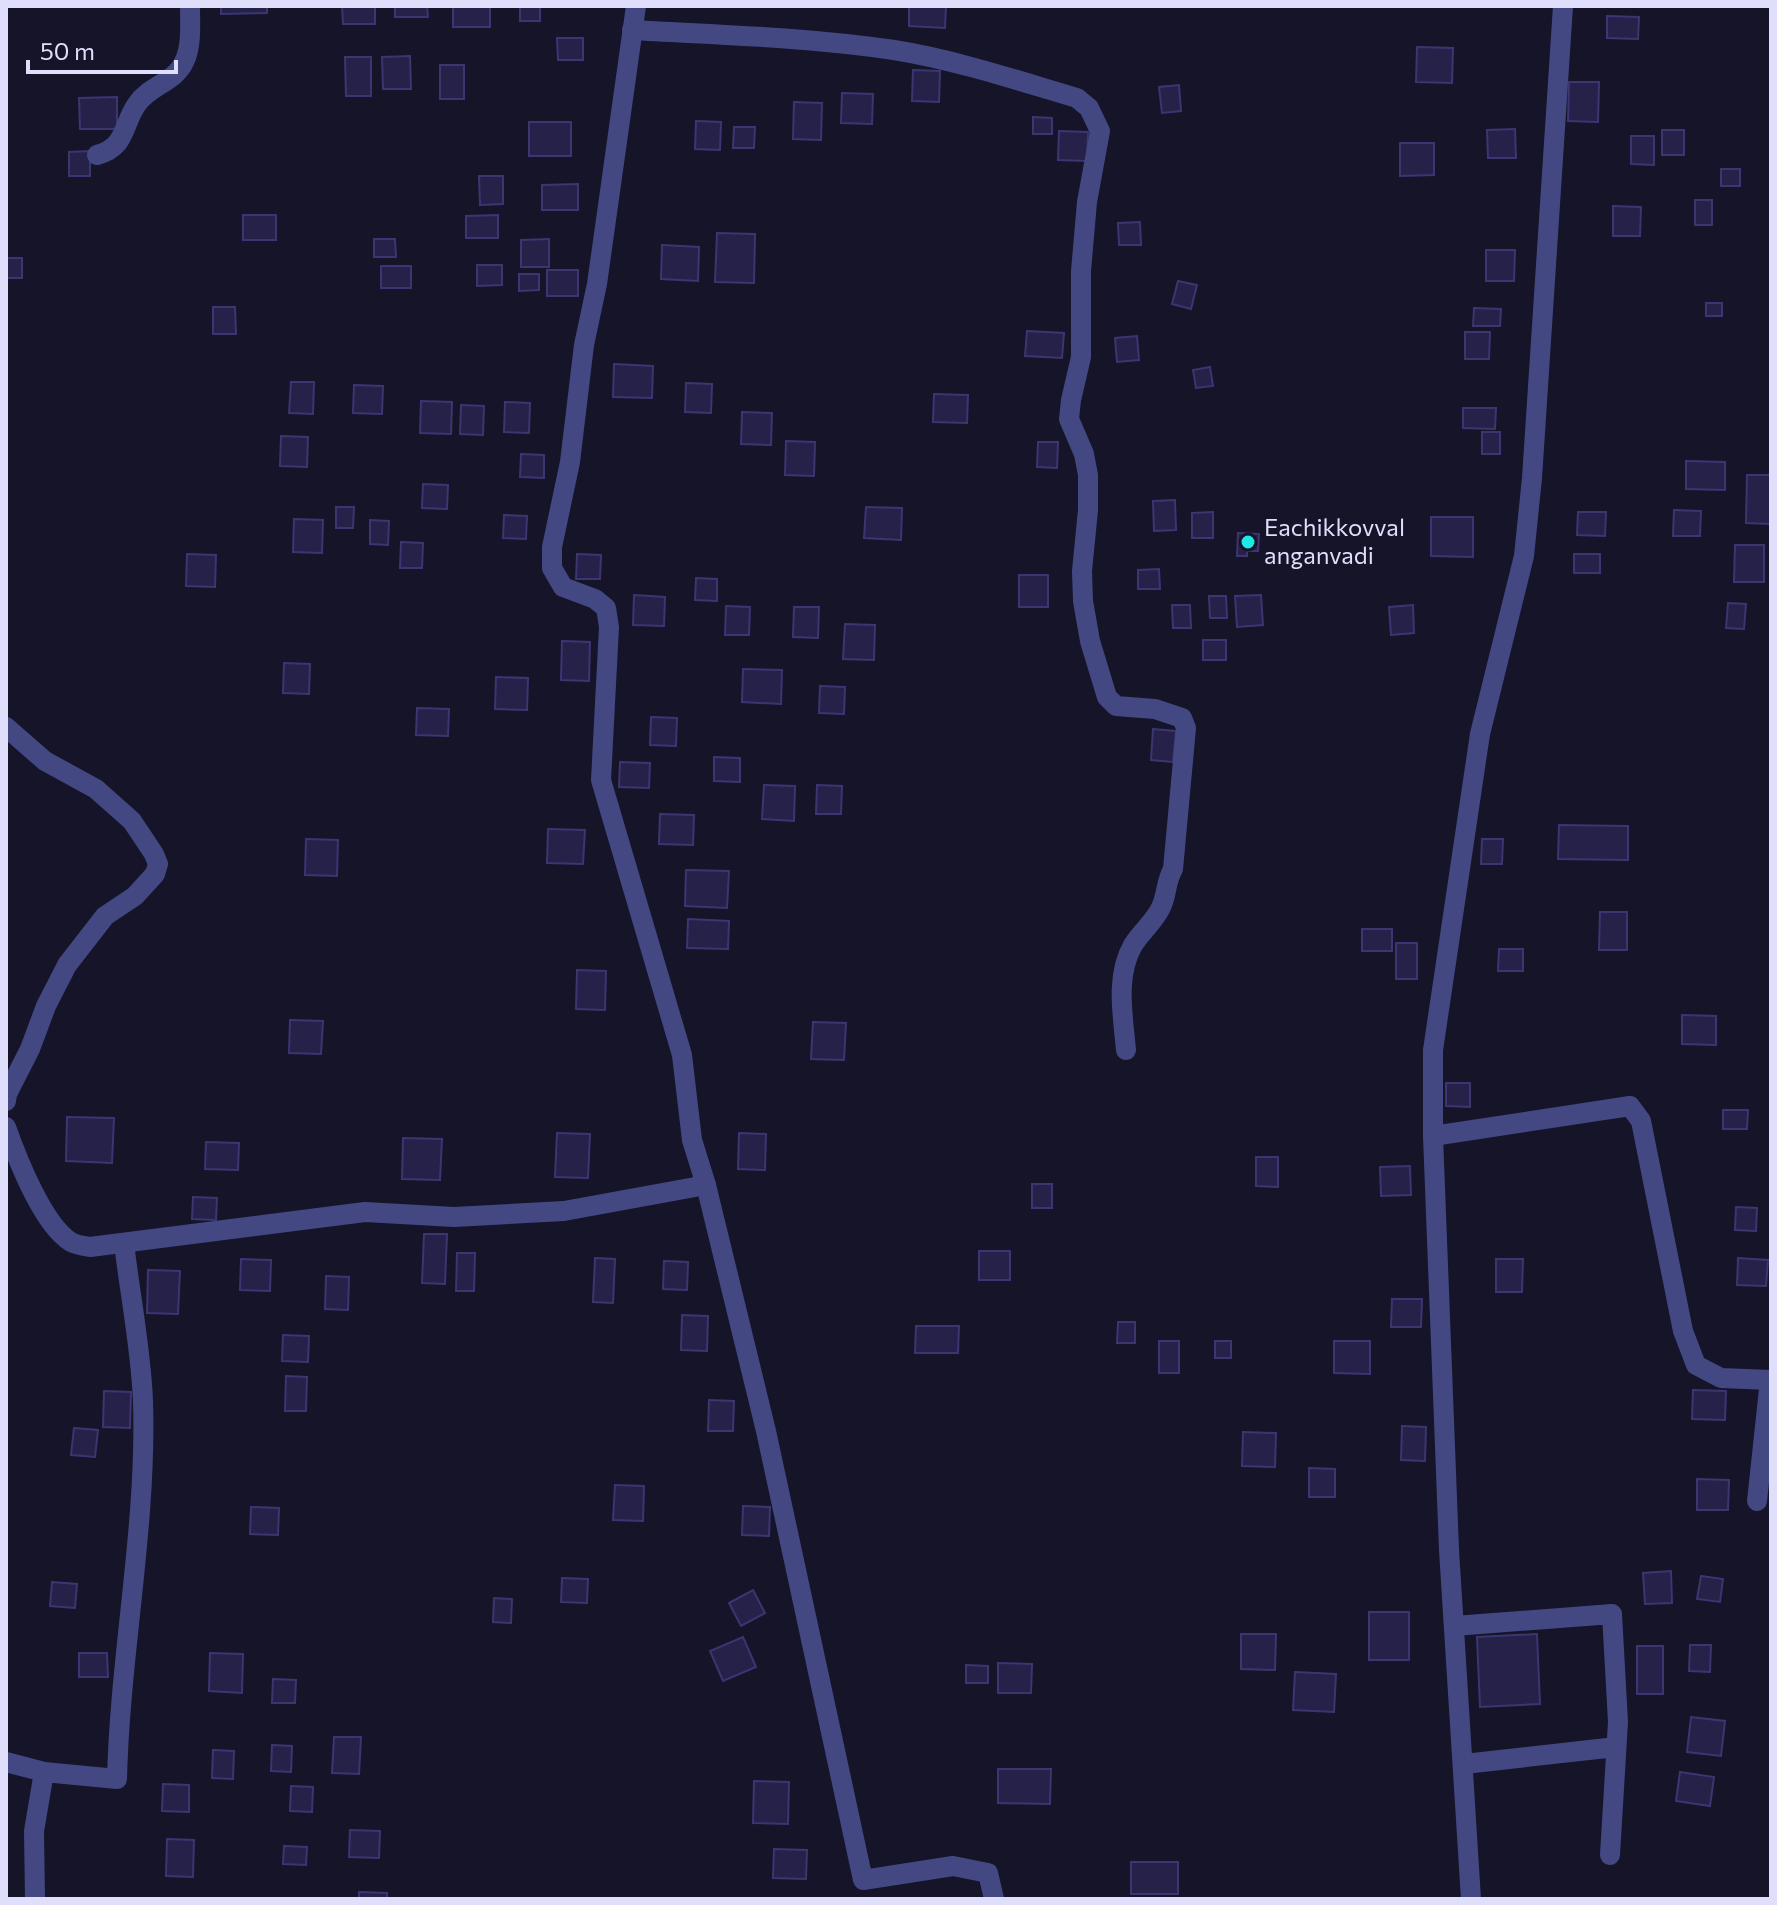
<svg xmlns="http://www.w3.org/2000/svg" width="1777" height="1905" viewBox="0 0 1777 1905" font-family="Commissioner,sans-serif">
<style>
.building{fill:#252148;stroke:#3b3672;stroke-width:2}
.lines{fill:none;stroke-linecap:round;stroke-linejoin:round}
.minor{stroke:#434883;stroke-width:20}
.poi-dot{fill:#1ee8e5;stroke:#151429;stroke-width:3}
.labels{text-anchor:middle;stroke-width:7;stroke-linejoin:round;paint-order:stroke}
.poi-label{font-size:24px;fill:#dfdffc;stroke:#151429;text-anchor:start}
</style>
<rect width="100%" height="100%" fill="#151429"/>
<g class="building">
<polygon points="221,6 267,6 267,13 221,14"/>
<polygon points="342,6 375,6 375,24 343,24"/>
<polygon points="395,6 427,6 428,17 395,17"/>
<rect x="453" y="6" width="37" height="21"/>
<rect x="520" y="6" width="20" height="15"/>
<polygon points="909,6 946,6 945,28 909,26"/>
<polygon points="1607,16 1639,17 1638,39 1607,38"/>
<polygon points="557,38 583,38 583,60 558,60"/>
<polygon points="1417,47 1453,48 1452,83 1416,82"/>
<polygon points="410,56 411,89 383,89 382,57"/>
<polygon points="345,57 371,57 371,96 346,96"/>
<rect x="440" y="65" width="24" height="34"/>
<polygon points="913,70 940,71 939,102 912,101"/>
<polygon points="1569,82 1599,82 1598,122 1568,121"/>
<polygon points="1179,85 1181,111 1162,113 1159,87"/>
<polygon points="842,93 873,94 872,124 841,123"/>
<polygon points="117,97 117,129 80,129 79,98"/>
<polygon points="794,102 822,103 821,140 793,139"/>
<polygon points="1033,117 1052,118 1052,134 1033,134"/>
<polygon points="696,121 721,122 720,150 695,149"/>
<rect x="529" y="122" width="42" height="34"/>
<polygon points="734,127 755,127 754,148 733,148"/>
<polygon points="1515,129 1516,158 1488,158 1487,130"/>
<rect x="1662" y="130" width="22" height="25"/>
<polygon points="1059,131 1088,132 1087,161 1058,160"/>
<polygon points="1631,136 1654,136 1654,165 1631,164"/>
<polygon points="1400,143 1434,143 1434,175 1400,176"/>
<polygon points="90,151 90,176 69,176 69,152"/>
<rect x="1721" y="169" width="19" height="17"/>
<polygon points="479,176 503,176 503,204 480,205"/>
<polygon points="578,184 578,210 542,210 542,185"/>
<rect x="1695" y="200" width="17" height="25"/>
<polygon points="1613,206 1641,207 1640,236 1613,236"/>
<rect x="243" y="215" width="33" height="25"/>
<polygon points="498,215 498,238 466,238 466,216"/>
<polygon points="1140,222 1141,245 1119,245 1118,223"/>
<polygon points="717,233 755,234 754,283 715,282"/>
<polygon points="374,239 395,239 396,257 374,257"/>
<polygon points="549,239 549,267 521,267 521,240"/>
<polygon points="662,245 699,247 698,281 661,279"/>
<polygon points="1486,250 1515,250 1514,281 1486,281"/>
<rect x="6" y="258" width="16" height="20"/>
<polygon points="477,265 502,265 502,285 477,286"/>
<rect x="381" y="266" width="30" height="22"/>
<rect x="547" y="270" width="31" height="26"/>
<polygon points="519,274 539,274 539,290 519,291"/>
<polygon points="1178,281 1197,285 1191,309 1172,304"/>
<rect x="1706" y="303" width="16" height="13"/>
<polygon points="213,307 235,307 236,334 213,334"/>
<polygon points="1474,308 1501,309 1500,326 1473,326"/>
<polygon points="1027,331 1064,333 1062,358 1025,356"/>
<polygon points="1465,332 1490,332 1489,359 1465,359"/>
<polygon points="1137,336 1139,360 1117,362 1115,338"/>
<polygon points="614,364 653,366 652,398 613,397"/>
<polygon points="1210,367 1213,386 1196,388 1193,370"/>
<polygon points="291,382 314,382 313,414 289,413"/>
<polygon points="686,383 712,384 711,413 685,412"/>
<polygon points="354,385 383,386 382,414 353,413"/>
<polygon points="934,394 968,395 967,423 933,422"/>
<polygon points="421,401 452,402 451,434 420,433"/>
<polygon points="505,402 530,403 529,433 504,432"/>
<polygon points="461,405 484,406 483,435 460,434"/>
<polygon points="1463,408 1496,408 1495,429 1463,428"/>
<polygon points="742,412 772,413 771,445 741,444"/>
<rect x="1482" y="432" width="18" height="22"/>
<polygon points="281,436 308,437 307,467 280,466"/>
<polygon points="786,441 815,442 814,476 785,475"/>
<polygon points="1038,442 1058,442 1057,468 1037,467"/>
<polygon points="521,454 544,455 544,478 520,477"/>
<polygon points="1686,461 1725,462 1725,490 1686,489"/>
<polygon points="1747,475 1771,475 1771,524 1746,523"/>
<polygon points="423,484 448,485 447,509 422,508"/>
<polygon points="1175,500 1176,530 1154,531 1153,501"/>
<polygon points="336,507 354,507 353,528 336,528"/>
<polygon points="866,507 902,508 901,540 864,538"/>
<polygon points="1674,510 1701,511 1700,536 1673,536"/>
<polygon points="1213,512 1213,538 1192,538 1192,513"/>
<polygon points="1578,512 1606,512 1605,536 1577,535"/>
<polygon points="504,515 527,516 526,539 503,538"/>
<polygon points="1431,517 1473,517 1473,557 1431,556"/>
<polygon points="294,519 323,520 322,553 293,552"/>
<polygon points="370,520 389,521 388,545 370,544"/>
<polygon points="1238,533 1259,534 1258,551 1247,551 1247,556 1237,556"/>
<polygon points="401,542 423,543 422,568 400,568"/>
<polygon points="1735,545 1764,545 1764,582 1734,582"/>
<polygon points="187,554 216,555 215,587 186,586"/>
<polygon points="577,554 601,555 600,579 576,579"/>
<rect x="1574" y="554" width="26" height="19"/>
<polygon points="1159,569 1160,589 1138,589 1138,570"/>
<rect x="1019" y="575" width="29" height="32"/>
<polygon points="696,578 717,579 717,601 695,600"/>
<polygon points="634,595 665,597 664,626 633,625"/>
<polygon points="1261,595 1263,625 1237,627 1235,596"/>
<polygon points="1209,596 1226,596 1227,618 1210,618"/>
<polygon points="1728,603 1746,604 1744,629 1726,628"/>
<polygon points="1172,605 1190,605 1191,628 1173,628"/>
<polygon points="1413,605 1414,633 1391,635 1389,607"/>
<polygon points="726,606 750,607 749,635 725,635"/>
<polygon points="794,607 819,607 818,638 793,637"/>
<polygon points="845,624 875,625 874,660 843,659"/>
<rect x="1203" y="640" width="23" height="20"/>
<polygon points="562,641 590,642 589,681 561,680"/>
<polygon points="284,663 310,664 309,694 283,693"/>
<polygon points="743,669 782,670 781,704 742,702"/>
<polygon points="496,677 528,678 527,710 495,709"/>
<polygon points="820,686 845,687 844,714 819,713"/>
<polygon points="417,708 449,709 448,736 416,735"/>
<polygon points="651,717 677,718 676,746 650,745"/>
<polygon points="1153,729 1176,731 1173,762 1151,760"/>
<polygon points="714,757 740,758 740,782 714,781"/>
<polygon points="620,762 650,763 649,788 619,787"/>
<polygon points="764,785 795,786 794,821 762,819"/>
<polygon points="817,785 842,786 841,814 816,814"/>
<polygon points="660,814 694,815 693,845 659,844"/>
<polygon points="1559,825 1628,826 1628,860 1558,859"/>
<polygon points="548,829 585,830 583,864 547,863"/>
<polygon points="306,839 338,840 337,876 305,875"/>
<polygon points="1482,839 1503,839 1502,864 1481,864"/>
<polygon points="686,870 729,871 727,908 685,906"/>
<polygon points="1600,912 1627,912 1627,950 1599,950"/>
<polygon points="688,919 729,921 728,949 687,948"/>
<rect x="1362" y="929" width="30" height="22"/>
<rect x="1396" y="943" width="21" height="36"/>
<polygon points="1499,949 1523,949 1523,971 1498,971"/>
<polygon points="577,970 606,971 605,1010 576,1009"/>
<polygon points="1682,1015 1716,1016 1716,1045 1682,1044"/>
<polygon points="290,1020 323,1021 321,1054 289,1053"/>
<polygon points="813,1022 846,1023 844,1060 811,1059"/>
<polygon points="1446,1083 1470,1083 1470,1107 1446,1106"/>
<polygon points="1723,1110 1748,1110 1747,1129 1723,1129"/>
<polygon points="67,1117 114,1118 112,1163 66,1161"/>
<polygon points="557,1133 590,1134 588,1178 555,1177"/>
<polygon points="739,1133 766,1134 765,1170 738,1169"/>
<polygon points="403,1138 442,1139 440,1180 402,1179"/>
<polygon points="206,1142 239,1143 238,1170 205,1169"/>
<polygon points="1256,1157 1278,1157 1278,1187 1256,1186"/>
<polygon points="1410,1166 1411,1195 1381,1196 1380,1167"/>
<rect x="1032" y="1184" width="20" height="24"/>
<polygon points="193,1197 217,1198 216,1220 192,1219"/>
<polygon points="1736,1207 1757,1208 1756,1231 1735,1230"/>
<polygon points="424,1234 447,1234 445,1284 422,1283"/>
<rect x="979" y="1251" width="31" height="29"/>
<polygon points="457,1253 475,1253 474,1291 456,1291"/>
<polygon points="595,1258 615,1259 613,1303 593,1302"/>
<polygon points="1738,1258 1768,1260 1766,1286 1737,1285"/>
<polygon points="241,1259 271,1260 270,1291 240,1290"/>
<polygon points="1496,1259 1523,1259 1522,1292 1496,1292"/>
<polygon points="664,1261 688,1262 687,1290 663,1289"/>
<polygon points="148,1270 180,1271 178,1314 147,1313"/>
<polygon points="326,1276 349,1277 348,1310 325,1309"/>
<polygon points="1392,1299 1422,1299 1421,1327 1391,1327"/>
<polygon points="682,1315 708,1316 707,1351 681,1350"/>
<polygon points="1118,1322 1135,1322 1135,1343 1117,1343"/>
<polygon points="916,1326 959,1326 958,1353 915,1353"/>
<polygon points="283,1335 309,1336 308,1362 282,1361"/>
<rect x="1159" y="1341" width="20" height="32"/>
<rect x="1215" y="1341" width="16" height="17"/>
<polygon points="1334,1341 1370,1341 1370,1374 1334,1373"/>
<polygon points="286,1376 307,1377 306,1411 285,1411"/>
<polygon points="1693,1390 1726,1391 1725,1420 1692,1419"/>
<polygon points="104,1391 131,1392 130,1428 103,1427"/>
<polygon points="709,1400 734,1401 733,1431 708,1431"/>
<polygon points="1402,1426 1426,1427 1425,1461 1401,1460"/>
<polygon points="74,1428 98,1430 95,1457 71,1455"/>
<polygon points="1243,1432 1276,1433 1275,1467 1242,1466"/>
<polygon points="1309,1468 1335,1469 1335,1497 1309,1497"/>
<polygon points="1697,1479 1729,1480 1728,1510 1697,1510"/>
<polygon points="615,1485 644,1486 643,1521 613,1520"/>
<polygon points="743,1506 770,1507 769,1536 742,1535"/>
<polygon points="251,1507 279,1508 278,1535 250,1534"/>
<polygon points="1671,1571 1672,1603 1645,1604 1643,1573"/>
<polygon points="1701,1576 1723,1579 1720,1602 1697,1599"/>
<polygon points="562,1578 588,1579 587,1603 561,1602"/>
<polygon points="52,1582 77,1584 75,1608 50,1606"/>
<polygon points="753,1590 765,1613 741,1626 729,1603"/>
<polygon points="494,1598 512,1599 511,1623 493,1622"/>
<rect x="1369" y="1612" width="40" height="48"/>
<polygon points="1241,1634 1276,1634 1275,1670 1241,1669"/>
<polygon points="1537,1634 1540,1704 1480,1707 1477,1637"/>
<polygon points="743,1637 756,1667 723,1681 710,1651"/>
<polygon points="1690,1645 1711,1645 1710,1672 1689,1671"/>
<rect x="1637" y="1646" width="26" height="48"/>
<polygon points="79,1653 107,1653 108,1677 79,1677"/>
<polygon points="210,1653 243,1654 242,1693 209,1691"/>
<polygon points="998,1663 1032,1664 1031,1693 998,1693"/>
<polygon points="966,1665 988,1666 988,1683 966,1683"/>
<polygon points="1295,1672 1336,1674 1334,1712 1293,1710"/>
<polygon points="273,1679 296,1680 295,1703 272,1703"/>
<polygon points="1691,1717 1725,1721 1721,1756 1687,1752"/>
<polygon points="334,1737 361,1737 359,1774 332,1773"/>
<polygon points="272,1745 292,1746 291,1772 271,1771"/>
<polygon points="213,1750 234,1751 233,1779 212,1778"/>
<polygon points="998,1769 1051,1769 1050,1804 998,1803"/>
<polygon points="1680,1772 1714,1777 1710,1806 1676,1801"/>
<polygon points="754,1781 789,1782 788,1824 753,1823"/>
<polygon points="163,1784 189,1785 189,1812 162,1811"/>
<polygon points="291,1786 313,1787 312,1812 290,1811"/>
<polygon points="350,1830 380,1831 379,1858 349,1857"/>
<polygon points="167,1839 194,1840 193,1877 166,1876"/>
<polygon points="284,1846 307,1847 306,1865 283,1864"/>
<polygon points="774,1849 807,1850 806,1879 773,1878"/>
<rect x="1131" y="1862" width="47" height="32"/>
<polygon points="359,1892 387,1893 387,1899 359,1899"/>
</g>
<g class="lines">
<g class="minor">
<polyline points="636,6 597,284 584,345 570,462 552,547 552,568 563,587 595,599 606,608 609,627 601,780 682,1055 692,1140 706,1185 766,1431 863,1880 953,1866 988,1873 994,1899"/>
<path d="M632,30C719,35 807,37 894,50C956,60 1016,80 1077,98L1089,108L1100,131L1087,202L1081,271V357L1071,400L1069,419L1084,454L1088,475V510L1082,571L1083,601L1090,641L1107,697L1116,706L1155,709L1182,718L1186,728L1173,869C1166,881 1167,893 1162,905C1157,919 1141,932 1133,945C1115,976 1123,1016 1126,1050"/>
<path d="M97,155C127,147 122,125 137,104C149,86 175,82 184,62C192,47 190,23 190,6"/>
<polyline points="6,727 45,761 96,789 132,821 154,854 158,864 155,874 135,896 105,916 67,965 46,1006 30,1049 7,1094 6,1101"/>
<path d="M6,1127C17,1158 43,1225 71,1242C76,1245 84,1246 90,1247L365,1212L454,1217L564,1211L706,1185"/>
<polyline points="1433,1136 1630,1106 1641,1121 1683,1331 1696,1365 1721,1378 1771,1380"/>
<polyline points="1757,1501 1770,1380"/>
<polyline points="1454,1626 1612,1614 1618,1722 1610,1855"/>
<polyline points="6,1762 44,1772"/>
<polyline points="1464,1764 1616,1747"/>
<path d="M35,1899L34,1831L44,1772L117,1779C120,1653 147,1527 143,1401C141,1349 130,1295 124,1243"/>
<polyline points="1471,1899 1449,1550 1433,1136 1433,1050 1480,734 1524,556 1532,478 1563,6"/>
</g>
</g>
<circle class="poi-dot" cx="1248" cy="542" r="8"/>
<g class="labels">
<g class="poi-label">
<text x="1264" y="536">Eachikkovval<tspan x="1264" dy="28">anganvadi</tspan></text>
</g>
</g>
<rect width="1777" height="1905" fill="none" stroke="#dfdffc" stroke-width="16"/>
<path d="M28 60v12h148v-12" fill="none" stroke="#dfdffc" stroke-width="4"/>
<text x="40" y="60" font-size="24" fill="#dfdffc" stroke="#151429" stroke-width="6" paint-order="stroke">50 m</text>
</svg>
